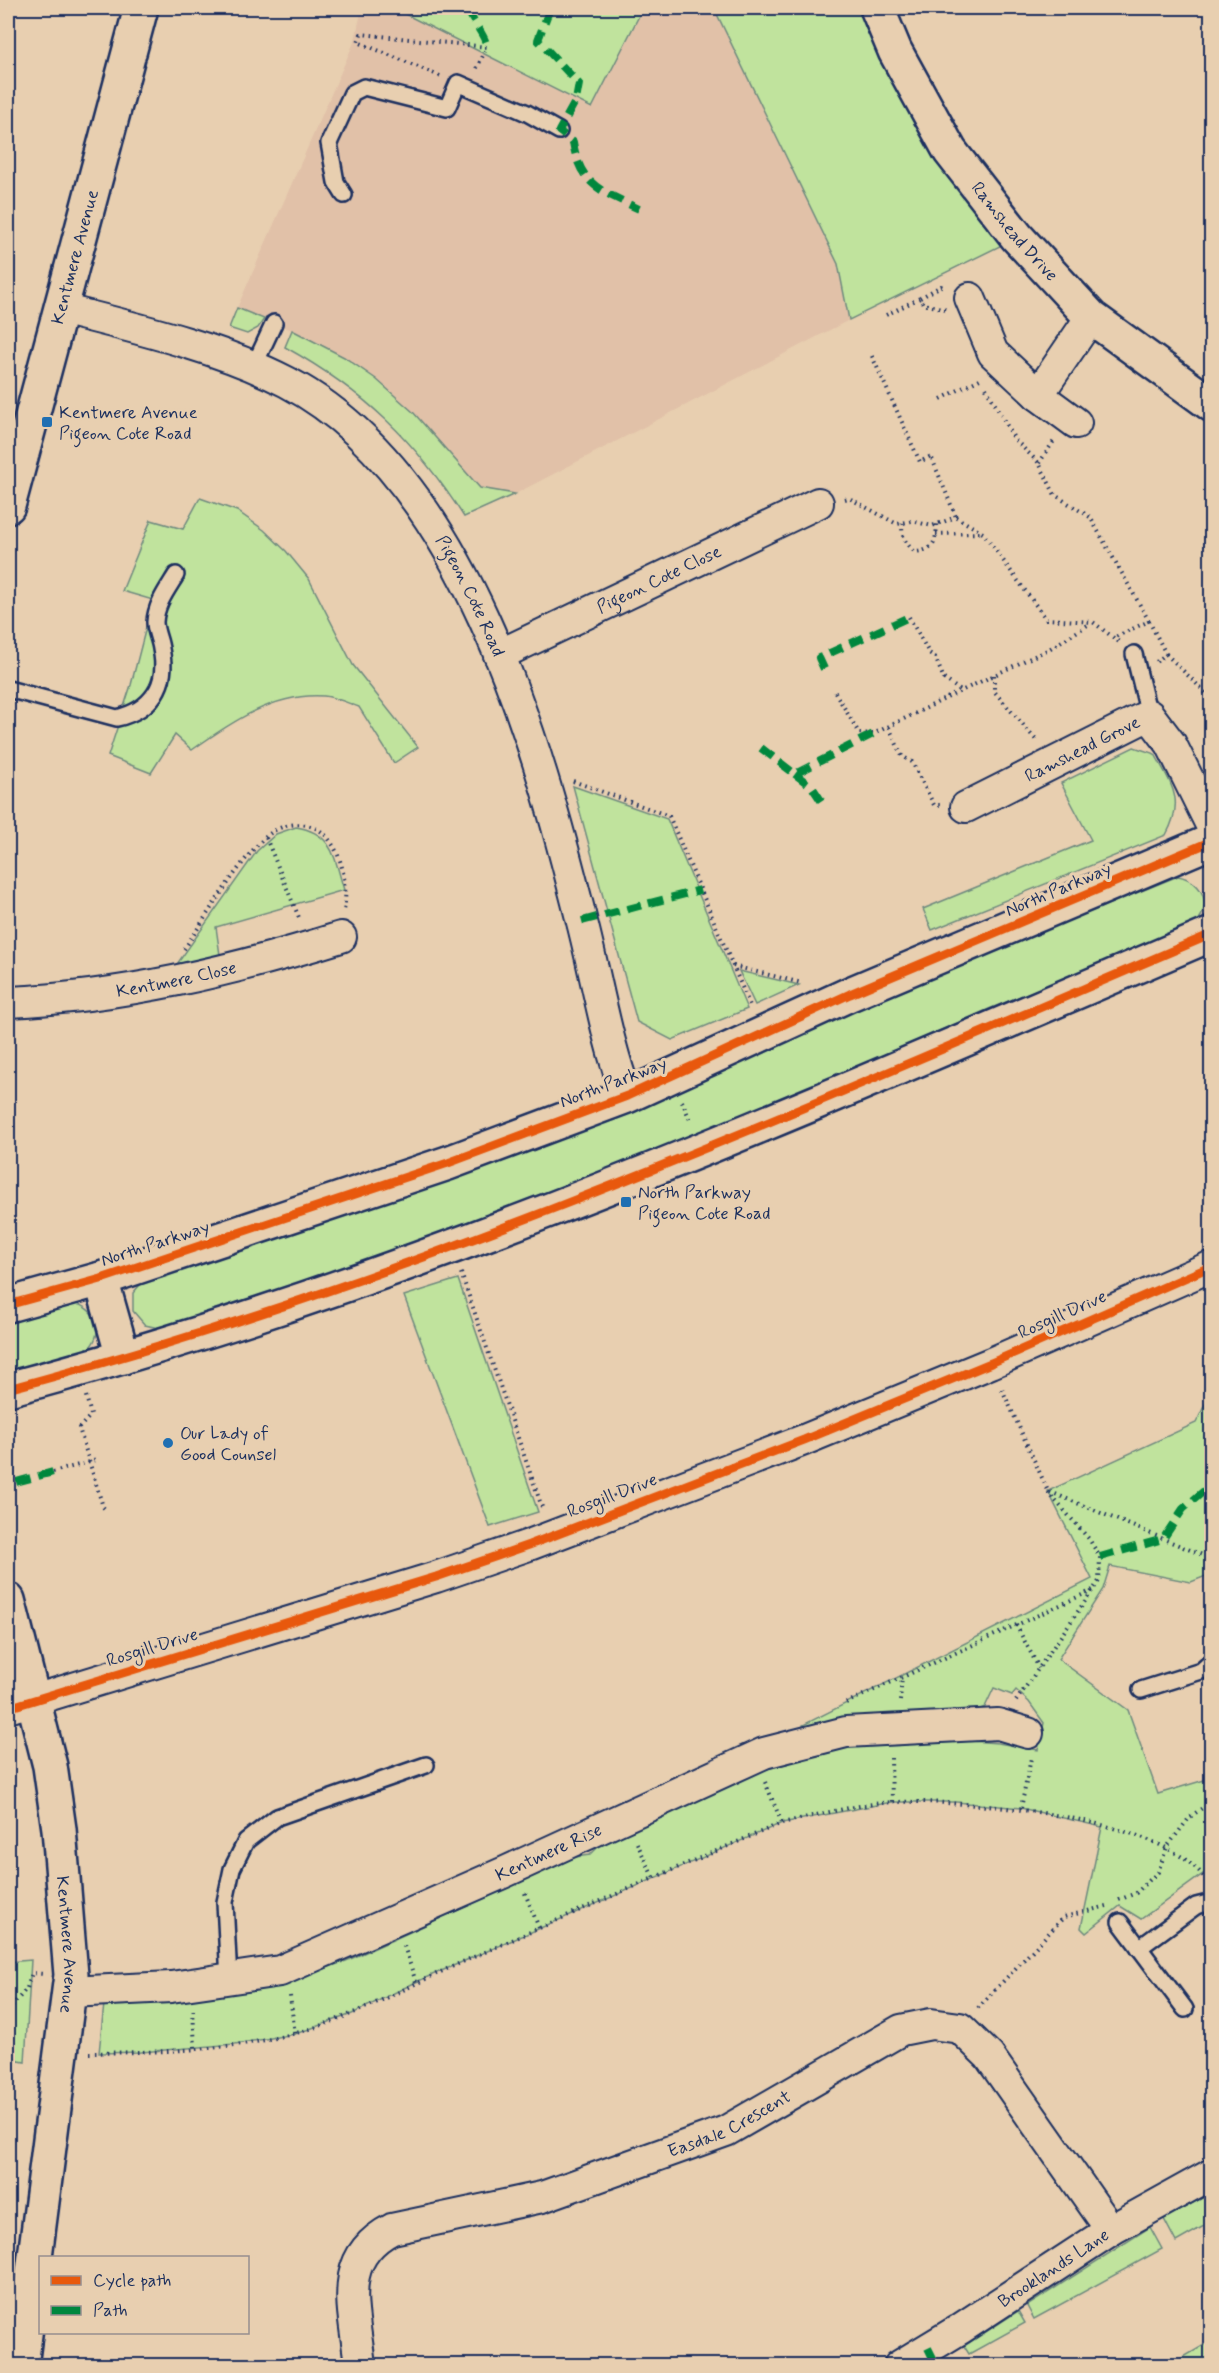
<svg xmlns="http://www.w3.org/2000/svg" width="1219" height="2373" viewBox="0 0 1219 2373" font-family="Mynerve,sans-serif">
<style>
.built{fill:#e1c1a8}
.green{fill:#c0e39d;stroke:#6e897e;stroke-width:1.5}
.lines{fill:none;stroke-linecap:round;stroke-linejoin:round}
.service-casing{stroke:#1b2f5e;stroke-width:20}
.minor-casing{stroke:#1b2f5e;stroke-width:34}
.tertiary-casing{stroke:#1b2f5e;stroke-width:38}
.path{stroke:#1b2f5e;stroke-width:4;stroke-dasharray:1.5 4.5;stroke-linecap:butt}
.service{stroke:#e8cfb0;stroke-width:15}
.minor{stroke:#e8cfb0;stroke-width:30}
.tertiary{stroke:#e8cfb0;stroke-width:33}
.quiet{stroke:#00873e;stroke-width:8;stroke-dasharray:15 8;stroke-linecap:butt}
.cycleway-casing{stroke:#e8cfb0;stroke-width:13}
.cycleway{stroke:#e8590c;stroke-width:9}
.poi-dot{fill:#1f6fb2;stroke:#e8cfb0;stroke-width:2}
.labels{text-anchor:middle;stroke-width:6;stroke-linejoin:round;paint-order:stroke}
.street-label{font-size:18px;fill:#1b2f5e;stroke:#e8cfb0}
.poi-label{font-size:18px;fill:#1b2f5e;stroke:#e8cfb0;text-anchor:start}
</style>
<rect width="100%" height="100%" fill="#e8cfb0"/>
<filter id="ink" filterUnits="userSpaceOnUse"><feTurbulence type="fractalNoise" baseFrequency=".0167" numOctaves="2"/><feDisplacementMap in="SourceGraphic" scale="12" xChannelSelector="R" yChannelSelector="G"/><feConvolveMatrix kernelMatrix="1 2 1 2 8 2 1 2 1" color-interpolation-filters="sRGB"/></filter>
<g filter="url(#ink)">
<polygon class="built" points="362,8 714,8 838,264 849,320 515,494 480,489 413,412 376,379 344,357 292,330 237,308 355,40"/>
<g class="green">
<polygon points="393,8 643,8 592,108"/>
<path d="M714,8H860C890,95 947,171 1002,245L849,320L838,264Z"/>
<polygon points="237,308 264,319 258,328 247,334 229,328"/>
<path d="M292,330L344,357L376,379L413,412L480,488L515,494L464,517C416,441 364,391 285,347Z"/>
<path d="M200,498L237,511L264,530L286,551L309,579L353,665L418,747L394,763L359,707C348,703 335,697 324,696C275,692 230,723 192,750L175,735L151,773L108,756L131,685L153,600L122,591L151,520L183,529Z"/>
<path d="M1134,747L1155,754C1172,786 1185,800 1166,835L932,930L923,909L1091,840L1061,783Z"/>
<polygon points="573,786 667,819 747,1009 672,1040 637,1022"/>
<path d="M296,827C334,833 334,858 344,890L216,927L220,955L177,964L257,851L276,834Z"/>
<path d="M1178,876C1204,881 1214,908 1193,926L989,1009L767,1107L476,1222L163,1329L145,1325L133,1311V1293L145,1279L746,1058L970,961Z"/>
<polygon points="739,971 799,985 755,1005"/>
<polygon points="458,1279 538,1512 490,1527 404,1296"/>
<path d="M72,1303C98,1307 106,1334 86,1351L12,1374L8,1364V1321Z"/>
<polygon points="1210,1394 1211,1574 1191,1582 1110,1566 1103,1589 1058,1659 1128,1710 1158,1794 1211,1778 1211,1868 1141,1919 1120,1906 1086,1933 1081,1928 1102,1827 1021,1808 956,1802 892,1802 782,1823 416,1982 352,2014 295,2034 235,2044 141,2052 99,2053 104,2004 244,1992 284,1983 346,1961 575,1857 590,1855 600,1845 756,1772 857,1744 944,1739 998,1743 1038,1750 1044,1723 1029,1702 1016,1690 1012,1695 994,1688 985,1707 967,1715 899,1714 855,1719 805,1730 803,1725 1092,1579 1048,1491 1196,1423"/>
<polygon points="31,1960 25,2062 8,2059 8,1962"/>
<polygon points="1211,2193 1211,2222 1176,2242 1164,2219"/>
<polygon points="1150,2227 1162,2249 1034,2319 1027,2306"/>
<polygon points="1018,2311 1025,2323 969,2354 964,2346"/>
<polygon points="1211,2341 1211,2365 1170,2365"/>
</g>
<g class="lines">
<g class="service-casing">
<g id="service">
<polyline points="344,195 336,182 329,143 352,93 364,87 447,108 458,83 527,113 559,131"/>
<polyline points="254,366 274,323"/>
<polyline points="1134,654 1149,715"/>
<path d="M8,689L117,718C151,710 169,685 161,649C160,640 155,631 155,622C156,604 167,590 176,575"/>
<polyline points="1141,1690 1201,1671 1212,1661"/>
<polyline points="1120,1922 1185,2009"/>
<polyline points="1139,1948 1196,1906 1212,1902"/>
<polyline points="229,1980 225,1902 232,1869 246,1841 277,1817 426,1765"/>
</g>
</g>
<g class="minor-casing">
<g id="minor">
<polyline points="970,298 993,353 1038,395 1076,423"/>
<path id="s1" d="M61,309C132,327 222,348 287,382C464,475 537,742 582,922C597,980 606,1040 627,1096"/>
<polyline points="1038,395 1091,317"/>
<path id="s2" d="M499,655L818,503"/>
<path id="s3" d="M966,807L1149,715L1171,744L1212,827"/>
<path id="s4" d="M8,1002C122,997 232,971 341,937"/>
<polyline points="8,1708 436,1577 529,1545 804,1440 991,1363 1212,1266"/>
<path id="s5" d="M69,1992L171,1987L280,1971L505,1872L764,1753L846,1732L998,1724L1028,1733"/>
<path id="s6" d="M360,2366C355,2312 334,2259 392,2229L542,2197L726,2131L901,2030L931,2024L960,2028L989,2056L1111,2230"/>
<path id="s7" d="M899,2366L960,2329L1111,2230L1212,2174"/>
</g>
</g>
<g class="tertiary-casing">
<g id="tertiary">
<path id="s8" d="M877,8L895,51L950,151L1017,237L1091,317L1212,405"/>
<path id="s9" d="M8,506L141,8"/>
<polyline points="101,1279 123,1357"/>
<polyline points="8,1305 101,1279 448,1163 627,1096 850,994 1212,841"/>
<path d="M8,1389C424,1279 817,1102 1212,934"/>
<path id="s10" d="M8,1600L50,1766L59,1829L71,1975L21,2366"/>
</g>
</g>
<g class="path">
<polyline points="440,76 358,42 361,34 487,47 476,70"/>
<polyline points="920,298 941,286 946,288"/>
<polyline points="886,315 920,298 923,304 946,309"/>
<polyline points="872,356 920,462 931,456 956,517"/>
<polyline points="986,388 1015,440 1039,463 1055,495 1090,517 1149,621 1113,638"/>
<polyline points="941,399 980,379"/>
<polyline points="1039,463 1054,441"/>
<polyline points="845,499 849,498 897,524 912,521 932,526 956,517 983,533 1046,619 1093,622 1119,642"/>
<path d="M903,523C900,535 906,544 915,552C934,550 936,542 937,524"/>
<polyline points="936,534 982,533"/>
<polyline points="909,617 929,653 935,657 944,679 961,691 1049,649 1091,623"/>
<polyline points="1149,621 1166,654 1156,662"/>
<polyline points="1166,654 1212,699"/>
<polyline points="994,675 994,691 1036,740"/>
<polyline points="835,692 859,733 873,734 961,691"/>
<polyline points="889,727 902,756 912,762 934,805 940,805"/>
<polyline points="573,781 669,816 751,1008"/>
<polyline points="266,838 300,920"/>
<path d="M184,949C204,921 246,849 272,832C289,821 314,821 327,837C343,855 348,887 344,911"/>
<polyline points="733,966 802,983"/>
<polyline points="682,1101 691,1122"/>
<polyline points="461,1273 543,1510"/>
<polyline points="1002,1389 1048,1491 1212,1559"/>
<polyline points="86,1396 91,1415 79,1428 103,1507 107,1511"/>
<polyline points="53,1472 97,1460"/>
<polyline points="1016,1625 1039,1668"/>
<polyline points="900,1701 902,1677"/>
<polyline points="1016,1701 1099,1581 1100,1557 1089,1539 1048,1492"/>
<polyline points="846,1703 1093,1590"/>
<polyline points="891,1758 892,1802"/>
<polyline points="765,1782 782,1823"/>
<polyline points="1021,1808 1031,1758"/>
<polyline points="637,1843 653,1877"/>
<polyline points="525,1893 539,1928"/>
<polyline points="1119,1900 1136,1893 1158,1872 1167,1847 1190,1817 1212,1801"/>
<polyline points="404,1946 416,1982"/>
<polyline points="290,1996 295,2034"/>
<polyline points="978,2008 1064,1917 1107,1906"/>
<polyline points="193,2010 195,2048"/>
<polyline points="8,2011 27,1988 32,1973 44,1974"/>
<path d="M89,2053C157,2052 229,2051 296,2033C353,2018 404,1988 458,1964C566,1916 673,1869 782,1823C818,1815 857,1804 894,1802C966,1800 1170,1816 1208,1883"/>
</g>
<use href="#service" class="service"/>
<use href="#minor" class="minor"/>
<use href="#tertiary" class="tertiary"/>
<g class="quiet">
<path d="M468,8C471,22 484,32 487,47"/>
<path d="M550,8L538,40L579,84L576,100L559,131L573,142C580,187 603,191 639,209"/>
<polyline points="824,669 819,658 909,617"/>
<polyline points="761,748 795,774 873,734"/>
<polyline points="795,774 812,787 824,805"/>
<polyline points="582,921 700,890"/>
<polyline points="16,1482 53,1472"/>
<polyline points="1100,1557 1163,1539 1183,1509 1212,1484"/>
<polyline points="928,2348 937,2366"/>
</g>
<g class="cycleway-casing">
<g id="cycleway">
<polyline points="8,1305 101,1279 448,1163 627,1096 850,994 1212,841"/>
<path d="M8,1389C424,1279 817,1102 1212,934"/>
<polyline points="8,1708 436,1577 529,1545 804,1440 991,1363 1212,1266"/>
</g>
</g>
<use href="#cycleway" class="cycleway"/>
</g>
</g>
<g class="poi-dot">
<rect x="41" y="416" width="12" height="12" rx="3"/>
<rect x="620" y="1196" width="12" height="12" rx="3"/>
<circle cx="168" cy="1443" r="6"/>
</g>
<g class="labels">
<g class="street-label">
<text dy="6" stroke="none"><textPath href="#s8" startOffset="264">Ramshead Drive</textPath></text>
<text dy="6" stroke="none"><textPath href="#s9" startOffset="258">Kentmere Avenue</textPath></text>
<text dy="6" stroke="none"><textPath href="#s2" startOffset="177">Pigeon Cote Close</textPath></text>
<text dy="6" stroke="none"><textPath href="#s1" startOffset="525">Pigeon Cote Road</textPath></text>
<text dy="6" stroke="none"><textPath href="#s3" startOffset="130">Ramshead Grove</textPath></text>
<text transform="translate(1058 889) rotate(-23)" y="6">North Parkway</text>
<text dy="6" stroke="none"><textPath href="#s4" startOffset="170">Kentmere Close</textPath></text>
<text transform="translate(613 1082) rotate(-21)" y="6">North Parkway</text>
<text transform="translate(155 1243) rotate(-18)" y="6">North Parkway</text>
<text transform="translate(1062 1314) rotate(-24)" y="6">Rosgill Drive</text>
<text transform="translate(612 1495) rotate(-21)" y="6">Rosgill Drive</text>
<text transform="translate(152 1647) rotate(-17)" y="6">Rosgill Drive</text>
<text dy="6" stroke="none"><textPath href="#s5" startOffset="506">Kentmere Rise</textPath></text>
<text dy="6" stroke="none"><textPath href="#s10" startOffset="351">Kentmere Avenue</textPath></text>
<text dy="6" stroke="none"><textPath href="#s6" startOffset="508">Easdale Crescent</textPath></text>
<text dy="6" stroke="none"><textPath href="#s7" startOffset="183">Brooklands Lane</textPath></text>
</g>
<g class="poi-label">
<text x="59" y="418">Kentmere Avenue<tspan x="59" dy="21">Pigeon Cote Road</tspan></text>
<text x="638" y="1198">North Parkway<tspan x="638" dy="21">Pigeon Cote Road</tspan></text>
<text x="180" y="1439">Our Lady of<tspan x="180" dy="21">Good Counsel</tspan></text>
</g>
</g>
<rect width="1219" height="2373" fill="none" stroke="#e8cfb0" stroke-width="30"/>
<rect x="15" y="15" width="1189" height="2343" fill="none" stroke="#1b2f5e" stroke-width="2" filter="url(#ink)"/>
<rect x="39" y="2256" width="210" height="78" fill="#e8cfb0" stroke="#968f8f" stroke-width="1.5"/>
<rect x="51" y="2276" width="30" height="9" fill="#e8590c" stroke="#968f8f" stroke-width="1.5"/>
<text x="93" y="2286" font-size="18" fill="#1b2f5e">Cycle path</text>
<rect x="51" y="2306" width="30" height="9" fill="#00873e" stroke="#968f8f" stroke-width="1.5"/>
<text x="93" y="2316" font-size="18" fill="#1b2f5e">Path</text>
</svg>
